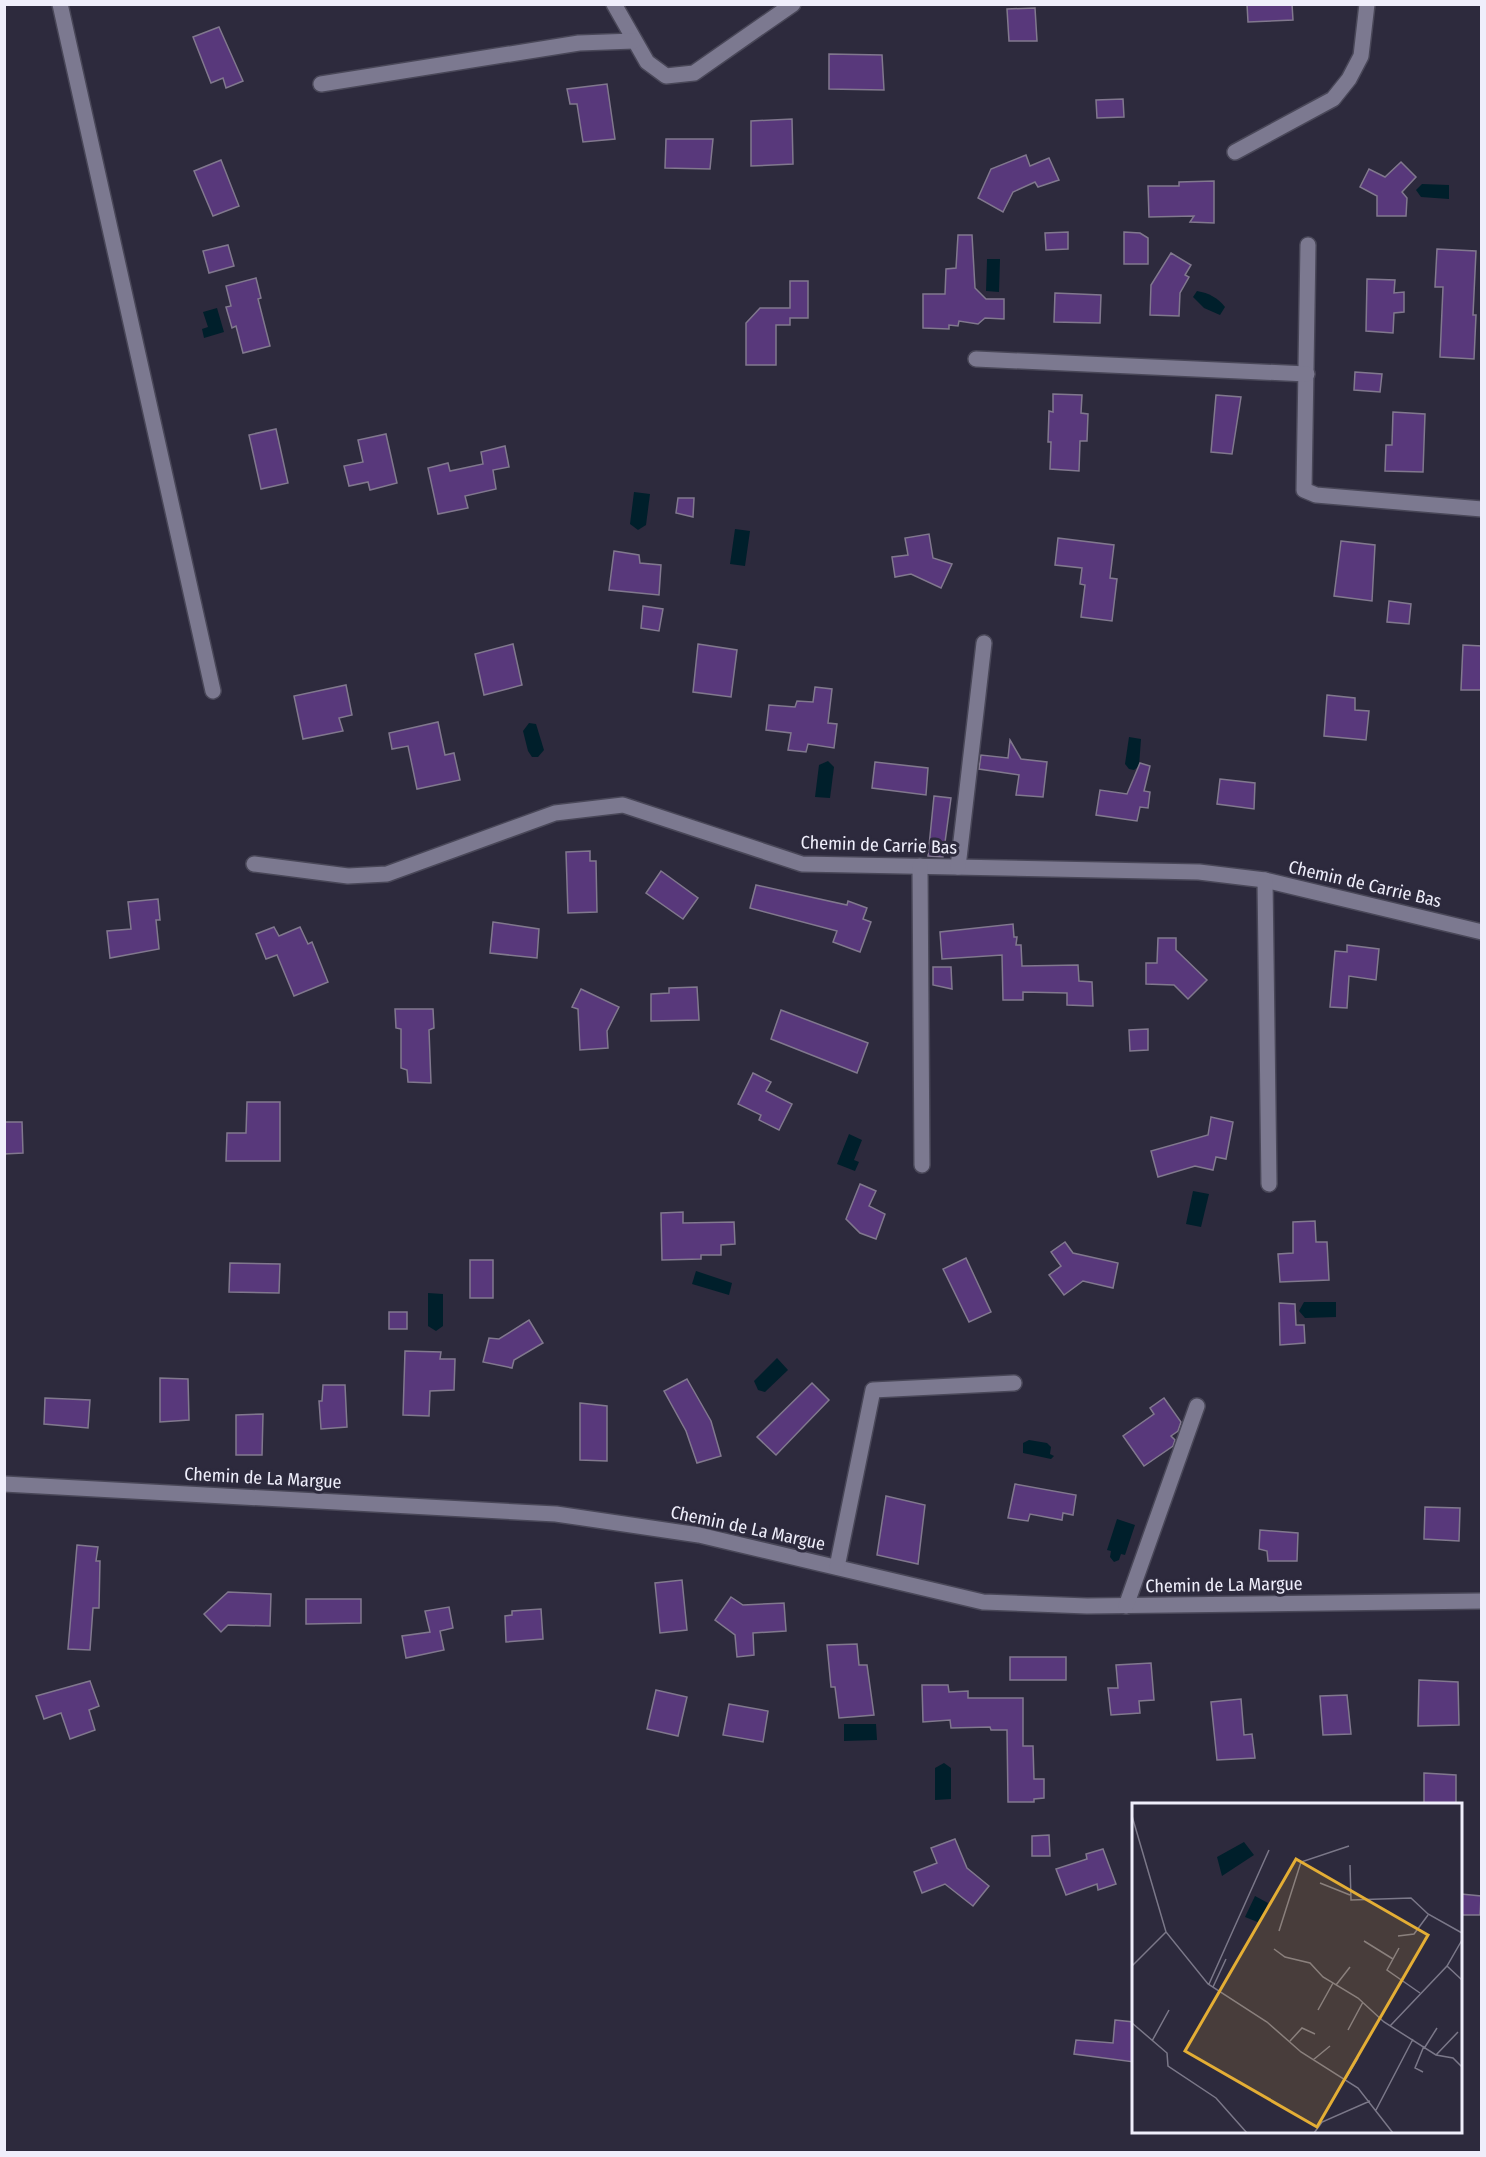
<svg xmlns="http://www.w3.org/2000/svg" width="1486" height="2157" viewBox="0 0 1486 2157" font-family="'Fira Sans Condensed',sans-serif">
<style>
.water{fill:#001f2b}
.building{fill:#58387b;stroke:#81788e;stroke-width:1.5}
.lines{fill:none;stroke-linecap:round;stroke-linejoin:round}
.minor-casing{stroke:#494758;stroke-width:18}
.minor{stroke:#7c7990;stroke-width:15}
.labels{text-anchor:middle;stroke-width:6;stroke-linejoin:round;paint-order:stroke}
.street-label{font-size:18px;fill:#efeefb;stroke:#2d2a3d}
.inset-road{fill:none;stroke:#7b7889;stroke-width:1.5}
.view{fill:#e4ae35;fill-opacity:0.15;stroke:#e4ae35;stroke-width:3}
.inset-edge{fill:none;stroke:#efeefb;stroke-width:3}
</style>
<rect width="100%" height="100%" fill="#2d2a3d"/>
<g class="water">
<polygon points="1422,184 1449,185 1449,199 1421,197 1416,190"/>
<polygon points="987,259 1000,259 999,292 986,291"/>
<path d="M1197,291C1209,293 1218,298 1225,307L1220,315L1204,308L1193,297Z"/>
<polygon points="217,308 224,332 204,338 202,329 208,327 203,312"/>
<polygon points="634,492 650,494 646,525 638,530 630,524"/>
<polygon points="735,529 750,531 745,566 730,564"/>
<polygon points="529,723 536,724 544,750 538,757 532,757 528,751 523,731"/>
<polygon points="1129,737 1141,739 1139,766 1134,770 1129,769 1125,764"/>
<polygon points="828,761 834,767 830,798 815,797 819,765"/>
<polygon points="849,1134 862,1140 854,1160 859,1162 855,1171 837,1164"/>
<polygon points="1193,1191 1209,1194 1201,1227 1186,1224"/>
<polygon points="696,1271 732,1283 729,1295 692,1284"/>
<polygon points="428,1293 443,1294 443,1326 436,1331 428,1326"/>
<polygon points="1304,1302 1336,1302 1336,1317 1305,1318 1299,1311"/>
<polygon points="777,1358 788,1370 765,1392 758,1390 754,1381"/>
<polygon points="1029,1440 1047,1443 1051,1447 1050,1454 1054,1456 1051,1459 1023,1453 1023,1443"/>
<polygon points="1117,1519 1135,1525 1125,1555 1121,1554 1119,1560 1114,1562 1110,1557 1111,1551 1107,1550"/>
<polygon points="844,1724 876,1724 877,1740 844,1741"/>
<polygon points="944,1763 951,1768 951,1799 935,1800 935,1768"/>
</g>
<g class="building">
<polygon points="1247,4 1292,4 1293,20 1248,22"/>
<polygon points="1035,8 1037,41 1009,41 1007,9"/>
<polygon points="219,27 243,81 226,88 223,78 211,83 193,37"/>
<polygon points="829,54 882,55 884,90 829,89"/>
<polygon points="607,84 615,139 583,142 577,104 570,104 567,89"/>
<polygon points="1123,99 1124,117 1097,118 1096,100"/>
<polygon points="792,119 793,164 751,166 751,121"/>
<polygon points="666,139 713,139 710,169 665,168"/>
<polygon points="1026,155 1030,166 1049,158 1059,180 1038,187 1035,182 1013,192 1003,212 978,198 991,169"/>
<polygon points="221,160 239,206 213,216 194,171"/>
<polygon points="1401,162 1416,177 1402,192 1407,198 1406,216 1377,216 1377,196 1360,187 1369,169 1385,177"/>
<polygon points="1214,181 1214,223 1190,222 1194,216 1149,217 1148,186 1179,186 1179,182"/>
<polygon points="1068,232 1068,249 1046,250 1045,233"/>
<polygon points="1124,232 1140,233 1148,238 1148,264 1124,264"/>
<polygon points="958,235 972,235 975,288 986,299 1004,299 1004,319 985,318 978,324 959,321 958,326 949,325 949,329 923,328 923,294 945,294 946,269 956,268"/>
<polygon points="228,245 234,266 209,273 203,251"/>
<polygon points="1437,249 1476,251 1473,315 1476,315 1474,359 1440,357 1443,287 1435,287"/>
<polygon points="1171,253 1191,265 1185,275 1189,277 1180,293 1179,316 1150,315 1151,285"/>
<polygon points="256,278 261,298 258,299 270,346 243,353 236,326 232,328 226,307 231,306 226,286"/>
<polygon points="1367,279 1395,280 1394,293 1404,292 1404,312 1394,313 1393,333 1366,331"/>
<polygon points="790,281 808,281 808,318 790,318 790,325 776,325 776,365 746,365 746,323 760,308 790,308"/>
<polygon points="1055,293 1101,295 1100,323 1054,322"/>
<polygon points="1355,372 1382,374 1380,392 1354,390"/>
<polygon points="1053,394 1082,395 1081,413 1088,414 1087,441 1080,441 1079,471 1050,469 1051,442 1048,442 1049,411 1053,412"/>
<polygon points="1216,395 1241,397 1232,454 1211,452"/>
<polygon points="1393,412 1425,414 1423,472 1385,471 1386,445 1392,445"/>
<polygon points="276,429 288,483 261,489 249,435"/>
<polygon points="386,434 397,483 370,490 368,482 349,486 344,466 363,462 358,440"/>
<polygon points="505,446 509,467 493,470 496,489 465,496 468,508 438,514 428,468 448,463 450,471 483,464 481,452"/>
<polygon points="678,498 694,498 693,517 676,513"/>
<polygon points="929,534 933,558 952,564 941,588 911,574 895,577 892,557 908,555 905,538"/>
<polygon points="1058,538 1114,545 1110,578 1117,579 1112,621 1081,617 1085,585 1080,584 1082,568 1055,565"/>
<polygon points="1341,541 1375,545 1372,601 1334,596"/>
<polygon points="614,551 639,555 640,563 661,565 659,595 609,590"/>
<polygon points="1389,601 1411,604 1409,624 1387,622"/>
<polygon points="643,606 663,609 659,631 641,628"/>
<polygon points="513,644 522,685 484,695 475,654"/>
<polygon points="698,644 737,650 731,697 693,692"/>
<polygon points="1463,645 1482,646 1482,690 1461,690"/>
<polygon points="346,685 352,715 339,718 343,731 303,739 294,696"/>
<polygon points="815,687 832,689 828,723 837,724 834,748 808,744 806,752 788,750 791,733 766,730 769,705 795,707 797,701 813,702"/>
<polygon points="1327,695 1355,698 1355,710 1369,711 1366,740 1324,736"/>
<polygon points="438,722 445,755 454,753 460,780 417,789 408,746 392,749 389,733"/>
<polygon points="1010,740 1021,759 1047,762 1043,797 1016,795 1019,775 979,769 981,755 1008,758"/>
<polygon points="875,762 928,768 926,795 872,788"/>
<polygon points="1140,763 1150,766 1144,791 1150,792 1148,808 1140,807 1137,821 1096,815 1100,790 1127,794"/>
<polygon points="1220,779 1255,783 1254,809 1217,804"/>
<polygon points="934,796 951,798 943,857 928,856"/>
<polygon points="590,851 590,861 596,861 597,912 568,913 566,852"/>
<polygon points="661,871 698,898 683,919 646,893"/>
<polygon points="756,885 847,905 848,901 867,908 863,919 871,922 860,952 833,942 837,931 750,908"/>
<polygon points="158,899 160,920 156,920 159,949 110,958 107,931 131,929 128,902"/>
<polygon points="493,922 539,929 537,958 490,953"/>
<polygon points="1013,924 1014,937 1017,937 1016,945 1021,945 1022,966 1078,965 1079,981 1092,982 1093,1006 1067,1005 1067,993 1023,992 1023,1000 1003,1000 1002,955 942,959 940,932"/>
<polygon points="274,927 279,936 300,927 308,944 312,942 328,982 294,996 277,955 266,959 256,934"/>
<polygon points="1158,938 1176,938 1176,950 1207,980 1188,999 1174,985 1146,984 1146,963 1157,963"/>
<polygon points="1347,945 1379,949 1376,980 1349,976 1347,1008 1330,1007 1335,951 1347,952"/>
<polygon points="933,967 951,967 952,989 933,985"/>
<polygon points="697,987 699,1020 651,1021 651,994 669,993 669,988"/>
<polygon points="581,989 619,1007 607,1031 608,1048 580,1050 578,1009 572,1007"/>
<polygon points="395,1009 433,1009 434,1028 429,1030 431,1083 408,1082 407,1070 401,1068 401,1029 396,1028"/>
<polygon points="781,1010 868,1043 857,1073 771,1039"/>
<polygon points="1148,1029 1148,1050 1130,1051 1129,1030"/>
<polygon points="753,1073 771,1082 766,1091 792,1104 779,1130 759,1120 761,1115 738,1104"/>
<polygon points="247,1102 280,1102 280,1161 226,1161 227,1133 246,1133"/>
<polygon points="1211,1117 1233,1122 1226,1159 1216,1157 1213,1170 1195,1166 1158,1177 1151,1151 1208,1135"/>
<polygon points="4,1122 22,1122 23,1153 4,1154"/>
<polygon points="860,1184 876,1191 869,1206 885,1214 876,1239 860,1233 846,1219"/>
<polygon points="683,1212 683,1223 734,1222 735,1244 721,1245 721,1255 701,1255 701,1259 662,1260 661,1213"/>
<polygon points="1315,1221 1316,1242 1327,1242 1329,1280 1280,1282 1278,1254 1293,1253 1293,1222"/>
<polygon points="1065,1242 1073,1253 1118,1263 1113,1288 1083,1281 1064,1295 1049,1275 1061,1266 1051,1252"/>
<polygon points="966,1258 991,1312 969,1322 943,1269"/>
<rect x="470" y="1260" width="23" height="38"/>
<polygon points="230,1263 280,1264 279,1293 229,1292"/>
<polygon points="1279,1303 1295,1304 1296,1325 1304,1325 1305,1343 1280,1345"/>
<rect x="389" y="1312" width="18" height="17"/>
<polygon points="529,1320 543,1343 514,1360 512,1368 483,1362 489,1338 499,1339"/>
<polygon points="405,1351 441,1352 440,1359 455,1359 454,1390 430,1391 429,1416 403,1415"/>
<polygon points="160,1378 188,1379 189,1420 160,1422"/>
<polygon points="687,1379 711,1421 721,1456 697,1463 686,1431 664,1391"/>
<polygon points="812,1383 829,1400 776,1455 757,1437"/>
<polygon points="323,1385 345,1385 347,1427 321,1429 319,1401 322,1401"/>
<polygon points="45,1398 90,1400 88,1428 44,1424"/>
<polygon points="1164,1398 1181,1422 1178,1431 1171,1436 1175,1440 1173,1446 1144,1466 1123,1436 1154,1414 1150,1408"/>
<polygon points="580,1403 607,1406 607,1461 580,1460"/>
<polygon points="263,1414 262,1455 236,1455 236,1415"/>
<polygon points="1015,1484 1076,1495 1073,1515 1063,1513 1062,1520 1030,1514 1028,1521 1008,1518"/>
<polygon points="886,1496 925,1505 918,1564 877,1555"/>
<polygon points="1425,1507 1460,1508 1459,1541 1424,1539"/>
<polygon points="1260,1530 1298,1533 1297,1561 1268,1561 1267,1551 1259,1549"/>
<polygon points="77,1545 98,1547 96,1561 100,1561 99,1608 93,1608 90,1650 68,1649"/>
<polygon points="682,1580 687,1630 660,1633 655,1583"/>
<polygon points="228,1592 271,1594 270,1626 228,1625 221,1632 204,1614"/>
<polygon points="731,1597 743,1605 784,1603 786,1631 753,1633 754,1655 737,1657 735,1635 715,1620"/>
<polygon points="306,1599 361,1599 361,1623 306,1624"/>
<polygon points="449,1607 453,1628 440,1631 444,1650 406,1658 402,1636 430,1632 425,1611"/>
<polygon points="541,1609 543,1639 506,1642 505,1616 512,1615 512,1611"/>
<polygon points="857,1644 859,1665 867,1665 874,1715 839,1718 835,1687 831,1687 827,1645"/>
<rect x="1010" y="1657" width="56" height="23"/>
<polygon points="1151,1663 1154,1700 1139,1701 1140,1713 1111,1715 1108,1688 1118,1688 1116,1665"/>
<polygon points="1419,1680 1458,1682 1459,1725 1418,1726"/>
<polygon points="90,1681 99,1706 89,1710 95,1730 70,1739 61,1713 44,1719 36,1696"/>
<polygon points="922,1685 948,1685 949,1692 968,1691 968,1698 1023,1698 1023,1746 1033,1746 1034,1779 1044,1779 1044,1798 1034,1799 1034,1802 1008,1802 1007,1730 991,1730 990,1727 951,1728 950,1720 923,1722"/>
<polygon points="656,1690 687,1697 678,1736 647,1729"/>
<polygon points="1347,1695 1351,1734 1323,1735 1320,1696"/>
<polygon points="1241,1699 1244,1735 1252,1734 1255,1758 1217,1760 1211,1702"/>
<polygon points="729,1704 768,1711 763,1742 723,1735"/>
<polygon points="1424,1773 1456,1775 1456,1804 1424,1804"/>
<polygon points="1049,1835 1050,1856 1032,1856 1032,1836"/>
<polygon points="955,1839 967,1868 989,1886 973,1906 945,1884 922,1893 914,1872 937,1863 931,1848"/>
<polygon points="1103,1849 1116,1884 1098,1890 1097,1884 1066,1895 1056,1869 1087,1859 1086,1854"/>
<polygon points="1461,1894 1481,1896 1480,1915 1461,1915"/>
<polygon points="1115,2020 1134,2022 1134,2062 1074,2054 1076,2040 1113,2043"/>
</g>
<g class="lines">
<g class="minor-casing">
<g id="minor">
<polyline points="60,4 213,691"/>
<polyline points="614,4 647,62 666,76 694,73 793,4"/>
<polyline points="321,84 579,43 634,41"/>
<polyline points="1235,152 1333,99 1349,79 1361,56 1367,4"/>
<polyline points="1308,245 1304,490 1316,495 1482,509"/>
<polyline points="976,359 1307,374"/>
<polyline points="254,864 348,876 387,874 555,813 623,805 802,864 1199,872 1265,880 1482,932"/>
<polyline points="920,866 922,1165"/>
<polyline points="958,867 984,643"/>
<polyline points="1265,880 1269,1184"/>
<polyline points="4,1484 556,1514 699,1535 983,1602 1087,1606 1482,1601"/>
<polyline points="837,1567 873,1390 1014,1383"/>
<polyline points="1126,1606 1197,1406"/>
</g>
</g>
<use href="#minor" class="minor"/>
</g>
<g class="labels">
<g class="street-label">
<text transform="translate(879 845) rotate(2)" y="6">Chemin de Carrie Bas</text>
<text transform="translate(1365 884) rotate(13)" y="6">Chemin de Carrie Bas</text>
<text transform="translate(263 1478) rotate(3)" y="6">Chemin de La Margue</text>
<text transform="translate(748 1528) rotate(12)" y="6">Chemin de La Margue</text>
<text transform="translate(1224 1585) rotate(-1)" y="6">Chemin de La Margue</text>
</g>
</g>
<g transform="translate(1132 1803)">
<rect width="330" height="330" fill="#2d2a3d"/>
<path d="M112,39L122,52L90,73L85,54ZM123,93L136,100L128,120L113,114Z" fill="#001f2b"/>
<path class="inset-road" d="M0,13L34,129L76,181L135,219L169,249L226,285L261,330M218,62L219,97L279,95L296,111L330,130M188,80L218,92M147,128L169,59L217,43M266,133L282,131L296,112M232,138L261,156M267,145L255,167L288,190M142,146L153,154L178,160L191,174L226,195L252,219L304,252L321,255L330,264M0,163L34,129M315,163L330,177M77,181L137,47M204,182L218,164M81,184L94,156M186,207L201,180M0,220L35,250L36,263L84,295L115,330M258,223L315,163L330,137M216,227L231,199M20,238L37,207M158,238L170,225L183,231M293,244L305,225M304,252L326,229M181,257L198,243M291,269L283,265L292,243M214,275L226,255M244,307L281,236M182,330L190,319L238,298"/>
<path class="view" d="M164,56L296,132L185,324L53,248Z"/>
<rect width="330" height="330" class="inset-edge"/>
</g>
<rect width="1486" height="2157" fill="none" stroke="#efeefb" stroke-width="12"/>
</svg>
